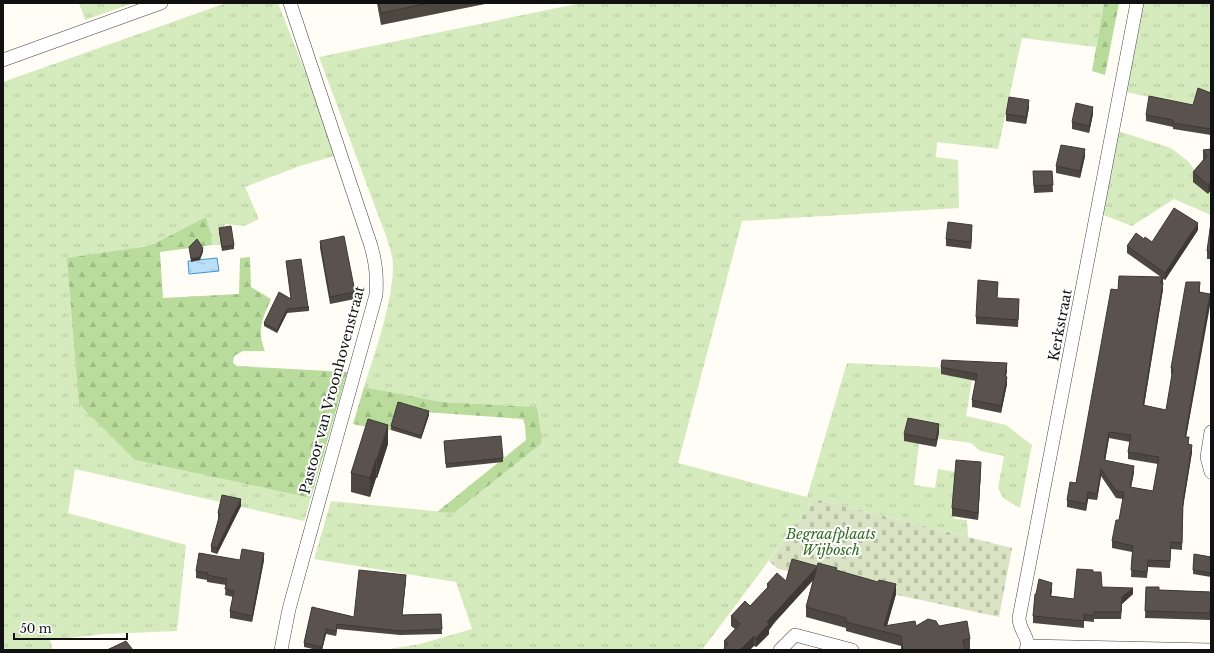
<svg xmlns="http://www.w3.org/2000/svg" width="1214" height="653" viewBox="0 0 1214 653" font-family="'Libre Baskerville',serif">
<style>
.grass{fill:url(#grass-tufts)}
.forest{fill:url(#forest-firs)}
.cemetery{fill:url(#cemetery-stones)}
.water{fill:url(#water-ripples);stroke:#3f96cf}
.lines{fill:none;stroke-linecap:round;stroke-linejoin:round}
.minor-casing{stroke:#444;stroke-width:14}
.minor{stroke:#fff;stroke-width:13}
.wall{fill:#4d4742;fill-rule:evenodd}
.shaded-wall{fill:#3f3936}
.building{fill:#5a524d;stroke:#3f3936;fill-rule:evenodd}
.labels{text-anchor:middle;stroke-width:4;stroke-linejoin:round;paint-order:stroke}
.street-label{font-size:14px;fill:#111;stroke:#fff}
.park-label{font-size:14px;font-style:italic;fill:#2f6b1f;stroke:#fff}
</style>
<defs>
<pattern id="grass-tufts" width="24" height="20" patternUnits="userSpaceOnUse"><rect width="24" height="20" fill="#d5ebbd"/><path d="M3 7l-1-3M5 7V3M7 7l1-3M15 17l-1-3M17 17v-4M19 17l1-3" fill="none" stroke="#b6c8a1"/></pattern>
<pattern id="forest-firs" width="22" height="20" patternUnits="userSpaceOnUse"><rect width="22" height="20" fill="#b9dc9c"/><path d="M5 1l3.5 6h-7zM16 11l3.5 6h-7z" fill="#9ebc85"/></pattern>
<pattern id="cemetery-stones" width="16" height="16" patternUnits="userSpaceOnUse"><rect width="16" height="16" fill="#d9e3c4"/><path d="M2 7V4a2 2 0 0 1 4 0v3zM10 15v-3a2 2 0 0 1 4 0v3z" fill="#b9c2a7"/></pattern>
<pattern id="water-ripples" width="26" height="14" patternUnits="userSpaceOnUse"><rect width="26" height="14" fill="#b9e0f7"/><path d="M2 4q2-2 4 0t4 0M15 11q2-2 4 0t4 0" fill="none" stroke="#9ebfd3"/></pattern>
</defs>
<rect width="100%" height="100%" fill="#fffdf5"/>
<g class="grass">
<polygon points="79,3 133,3 85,20"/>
<polygon points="226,3 278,3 338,155 300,166 245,187 259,219 244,226 225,224 221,245 212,245 211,235 156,243 132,249 135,460 311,498 304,521 75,469 68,513 186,545 177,631 105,634 50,640 53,650 3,650 3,82"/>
<path d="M581,3H1104L1096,47L1022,38L998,149L937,142L936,157L958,160L959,208L742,221L678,463L807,497L847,363L974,369L966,416L1006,425L1032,445L1020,508L1003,498L998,488L1004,456L980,451L971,443L920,436L914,485L935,488L938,469L955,472L954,519L967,520L968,537L815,499L702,650H383L420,644L472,629L456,582L314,559L331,501L454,513L541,444L542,439L537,407L442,402L364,387C375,352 393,302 393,266C393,256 389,246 386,236L319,57Z"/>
<polygon points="1143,3 1211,3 1211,109 1125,92"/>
<polygon points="1118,131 1171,148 1189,162 1211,194 1211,215 1174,199 1132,226 1101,214"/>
</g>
<g class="forest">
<polygon points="1104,3 1119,3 1105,75 1092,71"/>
<path d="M206,217L211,235L212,245L160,252L163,298L239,294L240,258L250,257L251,287L271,299C263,318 256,330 265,351H243L234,356L233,363L237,366L347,372L311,498L135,460L79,404L67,258L142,247L156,243Z"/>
<polygon points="364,387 442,402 537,407 542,439 541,444 454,513 437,512 526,440 525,425 523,419 425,412 394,429 386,431 353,424"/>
</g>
<polygon class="cemetery" points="815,499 1012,548 999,617 778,569 769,561"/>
<polygon class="water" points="217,258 219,271 189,274 188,261"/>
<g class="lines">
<g class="minor-casing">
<g id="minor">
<polyline points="3,60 161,3"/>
<polyline points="1211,432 1207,457 1211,472"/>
<polyline points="1028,646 1211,650"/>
<path d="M281,650L289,609L376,295C377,276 376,264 371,246L290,3"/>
<polyline points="780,650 795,635 852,650"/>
<path d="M1026,650C1031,638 1019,631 1019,618L1137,3"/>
</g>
</g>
<use href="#minor" class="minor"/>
</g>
<g class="wall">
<polygon points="377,3 490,3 381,25"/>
<polygon points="1211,93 1211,135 1173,129 1173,127 1146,121 1146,115 1193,105"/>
<polygon points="1029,107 1026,124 1006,121 1006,114"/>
<polygon points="1093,114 1089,133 1072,129 1072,122"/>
<polygon points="1211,149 1208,194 1193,182 1193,172 1203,160 1203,150"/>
<polygon points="1085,156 1080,178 1056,173 1056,166"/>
<polygon points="1033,171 1052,171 1053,192 1034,193"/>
<polygon points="1211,222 1211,259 1207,259 1207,251"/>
<polygon points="219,228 234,245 234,249 222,251 219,232"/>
<path d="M1198,230L1165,280L1163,279V289L1144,406L1166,410L1172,375L1171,374V368L1200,288V292L1210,300L1186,437L1192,452L1183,507L1182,550L1171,549L1170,568L1148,567L1147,578L1131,577L1132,552L1112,548V541L1119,520L1123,499L1116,498L1101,476L1097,500L1088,499L1086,511L1067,507V500L1076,483L1118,290L1161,277L1127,253V246L1144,239L1152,242ZM1109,438L1130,442L1128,452V459L1158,464L1153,491L1131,487L1134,472L1105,461Z"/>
<polygon points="972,232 971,249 946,246 946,239"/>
<polygon points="320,241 355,292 355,299 330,304 320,248"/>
<polygon points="286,261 308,307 309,307 309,311 287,313 277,333 264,326 264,323 291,298"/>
<polygon points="998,289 997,298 1019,306 1018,327 976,324 976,317"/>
<polygon points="941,367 1007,370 1006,377 1007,384 1001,413 972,407 972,400 976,381 941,374"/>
<polygon points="429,415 421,439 391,430 391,426"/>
<polygon points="939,432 936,447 904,441 904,434"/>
<polygon points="444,441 503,458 503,462 446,468"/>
<polygon points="388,444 377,478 376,478 370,497 351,492 351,473"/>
<polygon points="981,469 978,520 952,516 952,508"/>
<polygon points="241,506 217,554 211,552 211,546 218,520 218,513"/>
<polygon points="1194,554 1211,557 1211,577 1193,574"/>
<polygon points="240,560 264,560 252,622 230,618 230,611 233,597 225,595 226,585 207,582 207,580 196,578 196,571"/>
<polygon points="817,566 837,570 896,594 887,626 939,626 970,639 970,649 965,650 901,650 901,646 846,631 846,628 806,617 806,607 813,580 775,622 769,630 769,634 756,647 754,646 724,649 724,641 735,629 731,626 731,616 750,606 767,588 767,584 786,581"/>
<polygon points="1093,572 1102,587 1133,594 1122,604 1121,619 1094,619 1094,622 1084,621 1084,628 1033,623 1033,616 1036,594 1052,590 1051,596 1074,599"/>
<polygon points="406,579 402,615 441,614 442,634 400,635 337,629 336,636 326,634 322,650 317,650 304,647 304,643 312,607 354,617"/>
<polygon points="1146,587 1159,590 1211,592 1210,620 1145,618"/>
</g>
<g class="shaded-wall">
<polygon points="1029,100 1029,107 1026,124 1026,117"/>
<polygon points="1093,107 1093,114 1089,133 1089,126"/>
<polygon points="1085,149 1085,156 1080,178 1080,171"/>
<polygon points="1211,181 1211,190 1208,194 1208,185"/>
<polygon points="1198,223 1198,230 1165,280 1165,273"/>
<polygon points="972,225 972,232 971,249 971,242"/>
<polygon points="203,248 203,252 200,260 191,262 191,259"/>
<polygon points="1163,277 1163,289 1143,412 1143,405 1160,283"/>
<polygon points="1210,294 1210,306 1185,443 1185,437"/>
<polygon points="287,309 287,313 277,333 277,330"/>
<polygon points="1007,363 1007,370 1005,383 1005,376"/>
<polygon points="1007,377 1007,384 1001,413 1001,406"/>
<polygon points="429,411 429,415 421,439 421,436"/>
<polygon points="939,424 939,432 936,447 936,440"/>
<polygon points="388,425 388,444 377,478 377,459"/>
<polygon points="1109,432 1109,438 1104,467 1104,460"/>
<polygon points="1192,445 1192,452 1183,507 1182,550 1183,501"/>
<polygon points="376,459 376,478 370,497 370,478"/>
<polygon points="981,462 981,469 978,520 978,513"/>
<polygon points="1134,466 1134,472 1130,493 1130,487"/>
<polygon points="1101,469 1101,476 1097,500 1097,494"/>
<polygon points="1088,492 1088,499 1086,511 1086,504"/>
<polygon points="241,499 241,506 217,554 217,548"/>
<polygon points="264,553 264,560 252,622 252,616"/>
<polygon points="817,567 817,576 775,622 769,630 769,634 756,647 756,638 767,622 775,613"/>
<polygon points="406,575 406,579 402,619 402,615"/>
<polygon points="1052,583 1052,590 1050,603 1050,596"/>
<polygon points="896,584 896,594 885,632 884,626"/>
<polygon points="1133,588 1133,594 1122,604 1121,619 1122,597"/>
<polygon points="337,624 337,629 336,636 336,631"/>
<polygon points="326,629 326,634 322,650 322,647"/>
<polygon points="754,636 754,646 750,650 740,650"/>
</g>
<g class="building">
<polygon points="379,3 429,3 381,13"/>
<polygon points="1198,88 1211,93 1211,129 1173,123 1173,120 1146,115 1149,96 1193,105"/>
<polygon points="1009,97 1029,100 1026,117 1006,114"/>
<polygon points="1076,103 1093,107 1089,126 1072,122"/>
<polygon points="1061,145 1085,149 1080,171 1056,166"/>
<polygon points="1211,149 1211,181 1208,185 1193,172 1207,156 1203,150"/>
<polygon points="1033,171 1052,171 1053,185 1034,186"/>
<polygon points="1174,208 1198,223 1165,273 1127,246 1136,233 1144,239 1145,237 1152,242"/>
<polygon points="948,222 972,225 971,242 946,239"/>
<polygon points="1211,222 1211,252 1207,251"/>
<polygon points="231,226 234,245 222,247 219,228"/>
<polygon points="344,236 355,292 330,297 320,241"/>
<polygon points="197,239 203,248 200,257 191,259 189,247"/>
<polygon points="301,259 308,307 309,307 287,309 277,330 264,323 279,292 291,299 286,261"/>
<path d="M1119,276L1163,277L1160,283H1163L1143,405L1166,410L1173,368H1171L1186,282H1200L1199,292L1210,294L1185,437H1189L1188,444L1192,445L1183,501L1182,543L1171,542L1170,561L1148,560L1147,572L1131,570L1133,546L1112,541L1116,520H1119L1124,492L1116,491L1101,469L1097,494L1088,492L1086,504L1067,500L1070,482L1076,483L1111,289L1118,290ZM1109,432L1131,435L1128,452L1159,457L1153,491L1130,487L1134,466L1104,460Z"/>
<polygon points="978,280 998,282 997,298 1019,299 1018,320 976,317"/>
<polygon points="942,360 1007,363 1005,376 1007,377 1001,406 972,400 977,374 941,367"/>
<polygon points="398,402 429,411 421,436 391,426"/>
<polygon points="908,418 939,424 936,440 904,434"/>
<polygon points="368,419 388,425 377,459 376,459 370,478 351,473"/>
<polygon points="501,436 503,458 446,464 444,441"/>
<polygon points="956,460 981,462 978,513 952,508"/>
<polygon points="222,495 241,499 217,548 211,546 220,514 218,513"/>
<polygon points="242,549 264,553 252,616 230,611 234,591 225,589 227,579 207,575 208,573 196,571 199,553 240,560"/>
<polygon points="1194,554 1211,557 1211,573 1193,570"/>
<polygon points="792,559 817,566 818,563 837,568 836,570 878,582 879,580 896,584 884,626 915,621 916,626 928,619 936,621 939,626 967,621 970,639 963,640 965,650 903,650 901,636 846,622 846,618 806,607 817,567 775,613 767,622 769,624 756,638 754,636 740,650 723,650 728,644 724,641 740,624 731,616 745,601 750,606 769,586 767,584 777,573 786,581"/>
<polygon points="1077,569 1093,570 1093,572 1101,572 1102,587 1133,588 1122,597 1121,612 1094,612 1094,616 1084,614 1084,621 1033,616 1035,594 1036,594 1039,579 1052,583 1050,596 1074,599"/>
<polygon points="359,570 406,575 402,615 441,614 442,629 400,631 337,624 336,631 326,629 322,647 304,643 312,607 354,617"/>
<polygon points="1146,587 1159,587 1159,590 1211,592 1210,613 1145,611"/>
<polygon points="126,641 133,650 107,650"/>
</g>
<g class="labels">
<g class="street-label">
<text transform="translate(1060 325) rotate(-79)" y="5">Kerkstraat</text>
<text transform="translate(332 390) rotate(-75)" y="5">Pastoor van Vroonhovenstraat</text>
</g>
<g class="park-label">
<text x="831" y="539">Begraafplaats<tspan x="831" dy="16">Wijbosch</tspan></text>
</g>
</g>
<rect width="1214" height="653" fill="none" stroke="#111111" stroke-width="8"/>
<path d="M14 633v6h113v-6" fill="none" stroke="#111111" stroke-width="2"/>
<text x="20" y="633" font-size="12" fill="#111111" stroke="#ffffff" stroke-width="3" paint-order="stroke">50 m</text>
</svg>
